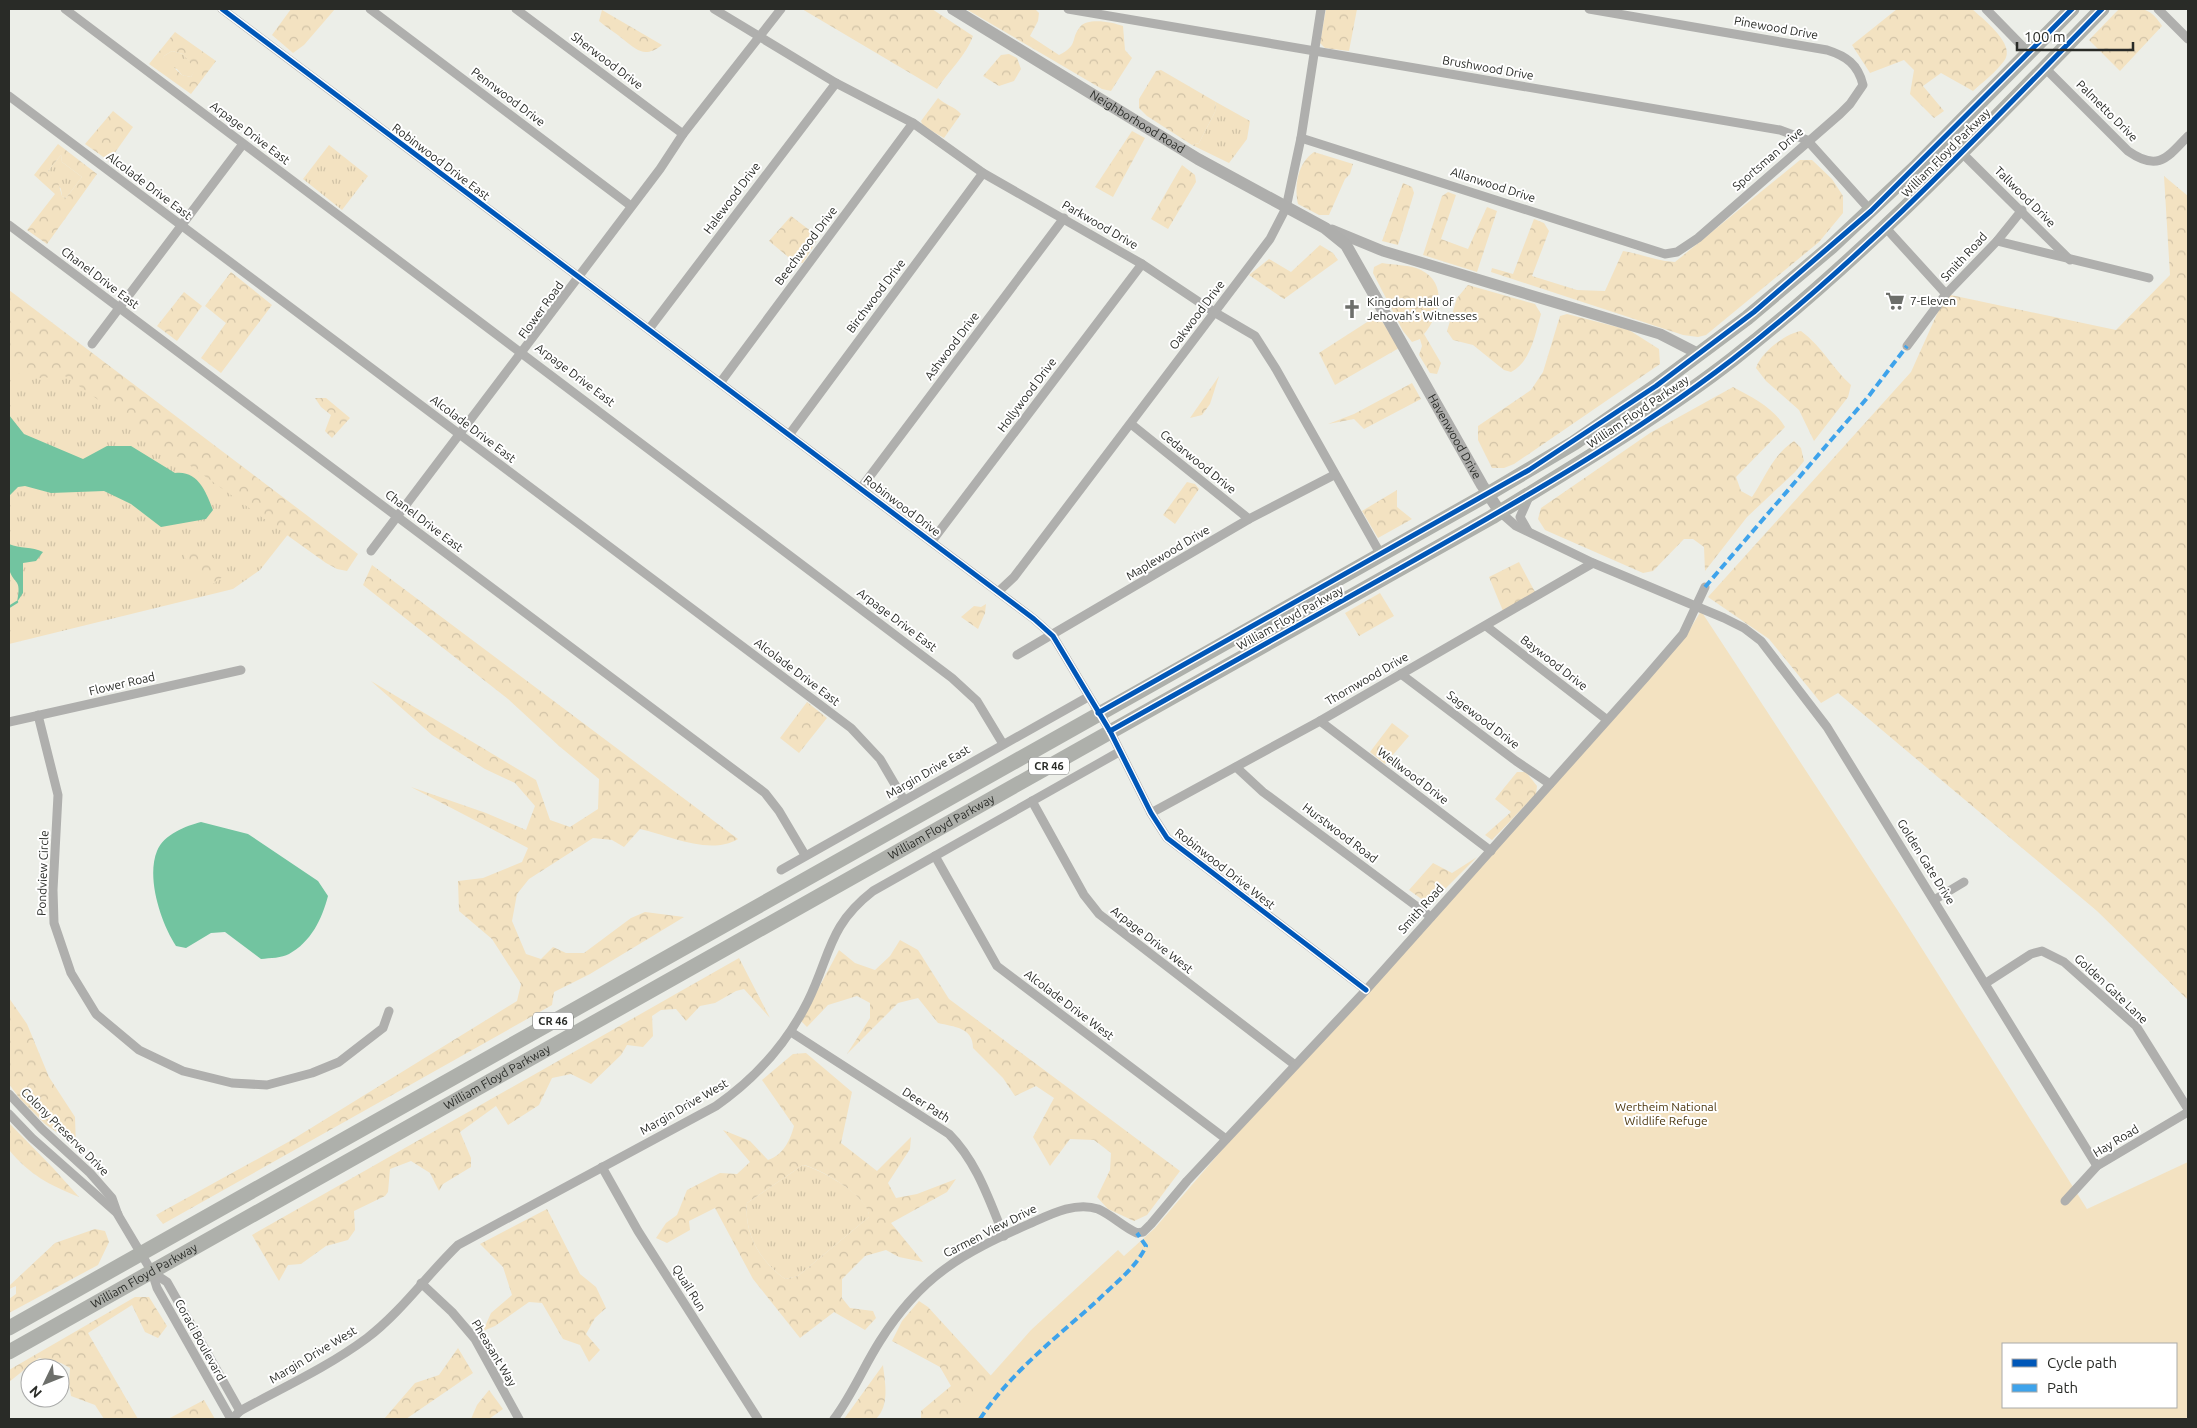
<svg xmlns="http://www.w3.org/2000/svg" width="2197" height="1428" viewBox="0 0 2197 1428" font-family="Ubuntu,sans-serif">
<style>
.grass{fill:url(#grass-tufts)}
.forest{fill:url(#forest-crowns);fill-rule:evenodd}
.park{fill:#f3e2c1;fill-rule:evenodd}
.water{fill:#72c4a0}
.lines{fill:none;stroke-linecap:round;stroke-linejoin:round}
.stream{stroke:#72c4a0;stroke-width:2.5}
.minor{stroke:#afafad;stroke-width:9}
.tertiary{stroke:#afafad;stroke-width:11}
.secondary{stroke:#aeaeac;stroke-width:12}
.trunk{stroke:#aeb0ab;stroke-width:15}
.quiet{stroke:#3ea3eb;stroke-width:4;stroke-dasharray:8 4;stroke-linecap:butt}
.cycleway-casing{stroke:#fff;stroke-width:8}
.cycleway{stroke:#0057b8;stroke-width:5}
.labels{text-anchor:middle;stroke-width:4;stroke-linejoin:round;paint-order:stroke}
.shield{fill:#fff;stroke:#696b68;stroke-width:1}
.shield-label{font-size:11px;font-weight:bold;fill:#292b27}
.street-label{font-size:12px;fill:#292b27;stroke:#fff}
.poi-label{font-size:12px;fill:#292b27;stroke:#fff;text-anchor:start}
.park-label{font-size:12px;fill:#4b360d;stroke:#fff}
</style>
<defs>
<pattern id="grass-tufts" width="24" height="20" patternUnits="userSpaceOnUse" patternTransform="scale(1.25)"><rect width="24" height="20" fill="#f3e2c1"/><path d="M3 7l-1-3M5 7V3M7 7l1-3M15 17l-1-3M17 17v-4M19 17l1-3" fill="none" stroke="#d0c2a6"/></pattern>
<pattern id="forest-crowns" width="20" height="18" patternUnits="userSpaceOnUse" patternTransform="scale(1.25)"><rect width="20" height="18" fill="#f3e2c1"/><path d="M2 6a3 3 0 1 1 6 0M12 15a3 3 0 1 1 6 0" fill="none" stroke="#d0c2a6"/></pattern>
</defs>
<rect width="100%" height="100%" fill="#eceee8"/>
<g class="grass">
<polygon points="172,51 183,54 196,69 191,77 182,75 177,69 162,65 161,63 164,56"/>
<polygon points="1216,102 1250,121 1247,139 1229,163 1192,145 1199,143 1215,112"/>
<polygon points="329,145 368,176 342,210 303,179"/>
<polygon points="61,155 62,162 82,177 66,198 62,196 61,189 48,171"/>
<polygon points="9,307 297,523 260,570 233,589 9,644"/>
<path d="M803,1165C820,1169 871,1197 869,1217L798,1276L785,1279C760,1261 744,1234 747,1203Z"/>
</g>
<g class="forest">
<polygon points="291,9 335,9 304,45 293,53 272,35"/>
<path d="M802,9H932L973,36C967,54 948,72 937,89Z"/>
<path d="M966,9H1035L1039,13L1038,21L1030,36L1059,55C1079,45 1070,39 1080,27C1087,17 1113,22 1123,26L1125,50L1132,58L1111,91L1102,89Z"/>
<polygon points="1326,9 1357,9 1349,51 1325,48 1320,43"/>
<path d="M1897,9H1972C1983,19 2017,45 2004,61C1996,72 1983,82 1973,91L1941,73L1923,86L1944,111L1934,118L1910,94L1914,70L1904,60L1870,73L1852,45Z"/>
<path d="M2119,9C2141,9 2149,5 2162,26L2120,71L2089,40Z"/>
<path d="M602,10L662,45C645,58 638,51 624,40C616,33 607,28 599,21Z"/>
<path d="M175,32L216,61L191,94L149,64ZM172,51L183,54L195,69L191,77L182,75L171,65H162L164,56Z"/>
<polygon points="1009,54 1017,58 1021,69 1014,81 999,86 983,76 1001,55"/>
<polygon points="1161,70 1216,102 1215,112 1199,143 1192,145 1147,116 1139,108 1139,99 1156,71"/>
<path d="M938,98C945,105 954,106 961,114L944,138L923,126L921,121Z"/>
<polygon points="113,111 133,127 109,161 85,144"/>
<polygon points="1132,131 1145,138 1113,197 1095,187"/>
<path d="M58,144L97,174L47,244L27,230L55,194L34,175ZM61,155L62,162L82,177L66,198L62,196L58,182L48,171Z"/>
<path d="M1314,152L1353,164L1350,174L1345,179L1329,215H1319L1298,204C1294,185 1298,163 1314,152Z"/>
<path d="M1800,160H1812L1832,179L1843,196V213L1819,242L1706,335L1698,337L1683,335L1491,272L1492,268L1513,274L1534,219L1544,223L1549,231L1532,276L1577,290L1605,291L1623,251C1641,254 1657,261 1675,262Z"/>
<polygon points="1182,165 1195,175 1196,182 1168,229 1151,219"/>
<polygon points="2164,176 2188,196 2188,1000 2097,911 1838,693 1821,703 1769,639 1708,597 1911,372 1946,294 2116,330 2170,275"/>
<polygon points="1403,183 1412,187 1414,193 1398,245 1382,241"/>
<polygon points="1448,192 1456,195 1441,239 1468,249 1487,207 1497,211 1477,272 1423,255 1442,196"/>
<polygon points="791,216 816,235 817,240 803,263 793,261 769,241"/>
<polygon points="1320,245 1333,253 1338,260 1284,299 1249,275 1269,259 1291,272"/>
<path d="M1382,263C1394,265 1411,265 1421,270C1448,283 1440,316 1424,334L1441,363L1437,374L1430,373L1419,355L1422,346L1420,339L1412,342L1403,331L1373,273L1374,267Z"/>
<polygon points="231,272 272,305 221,373 201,358 226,323 205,306"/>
<path d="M1468,285L1535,304L1541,314C1535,334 1531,362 1511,372L1504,370L1473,345L1453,340L1447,331L1457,298Z"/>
<polygon points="9,290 358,554 347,571 337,569 326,563 65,376 41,378 17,373 9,360"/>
<polygon points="184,292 202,306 177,341 157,326"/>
<polygon points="1567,314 1629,330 1659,349 1660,364 1514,464 1504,468 1492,468 1478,440 1478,426 1531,390 1543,372 1560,316"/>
<polygon points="1378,315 1399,348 1335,385 1319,353"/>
<path d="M1801,331C1822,346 1832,368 1851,385L1848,397L1814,441L1799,410L1766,381L1756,368C1761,352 1785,334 1801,331Z"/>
<polygon points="1219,376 1210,404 1202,415 1190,418"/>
<polygon points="1412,383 1421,399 1364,429 1354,419 1328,424 1354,414"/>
<path d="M1733,387C1753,398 1773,407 1785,427L1736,477L1741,491L1752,497C1767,475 1771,457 1794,441L1801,448L1804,461L1795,472L1747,517L1705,571L1704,547L1693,539H1684L1653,571L1643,573L1545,530L1538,519L1541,508L1650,433Z"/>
<polygon points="315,398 326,398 350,418 332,438 325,431 331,415 321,407"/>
<polygon points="1187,482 1195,484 1199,489 1175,524 1163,515"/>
<polygon points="1397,490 1397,507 1412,519 1378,538 1362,511"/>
<path d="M203,549L229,572L213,584C197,581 187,565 182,550Z"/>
<polygon points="1519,562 1535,592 1503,611 1489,577"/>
<path d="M372,565L738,839C709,856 669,835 640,829L624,847L612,840L593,838L529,879L517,894L512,921L526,954L541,959L553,947L566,953H584L631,918L645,912L684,917L590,974L554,992L552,1005L163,1224L156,1215L290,1141L517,1001L521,984L492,939L459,911L458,881L483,878L522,862L528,848L411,787L486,813L526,830L535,806L515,783L485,769L432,735L371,681L536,780L550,820L570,827L598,809L599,779L559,746L508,699L363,585Z"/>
<polygon points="1380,593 1394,616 1359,636 1345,613"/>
<polygon points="986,604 985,613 978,629 961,617 974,606 981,607"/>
<polygon points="807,702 827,718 799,753 780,738"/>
<polygon points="1392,723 1409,736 1385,764 1370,752"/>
<polygon points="1517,772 1526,772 1537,786 1536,794 1492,840 1485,835 1511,812 1495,799"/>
<polygon points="1477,857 1431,903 1427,903 1409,890 1433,863 1452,873"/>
<path d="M900,940L918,950L949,999L1180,1171L1147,1215L1134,1221L1108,1209L1097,1197L1110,1170L1111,1153L1094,1140L1070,1139L1050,1166L1033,1137L1054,1098L1036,1086L1015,1096L1003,1078L973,1048C973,1027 954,1027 938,1023L918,998L898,1003L847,1054L870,1018V1003L857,996L828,1005L807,1027L801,1021L839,950L855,963L875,970L890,956Z"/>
<polygon points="739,958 770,1018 744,989 736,991 715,1003 700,1006 686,1021 676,1009 661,1010 652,1016 653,1036 643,1047 627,1045 621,1055 591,1084 571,1074 552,1078 539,1105 508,1125 496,1106 460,1132 471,1158 471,1167 443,1184 439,1191 430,1173 411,1161 390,1169 388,1192 385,1196 354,1211 355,1230 348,1240 326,1246 301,1264 288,1265 279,1281 252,1235"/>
<polygon points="9,998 27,1024 49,1077 75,1117 76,1146 45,1124 20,1099 9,1084"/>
<path d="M806,1053L852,1092L841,1143L877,1171L911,1137L910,1149L888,1183L896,1198L917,1194L956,1179L947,1192L891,1223L923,1262L899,1257L886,1250L865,1256L842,1279V1298L850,1308L873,1311L876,1318L865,1330L834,1312L800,1338L753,1279L715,1208L689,1221L690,1230L667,1243L656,1238L666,1223L677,1215L687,1190L720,1173L737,1174L750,1162L723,1130L750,1141L768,1160C783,1155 790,1141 794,1126L762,1080L793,1054ZM803,1165C820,1168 871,1198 869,1217L798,1276L785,1279C760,1261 744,1234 747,1203Z"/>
<path d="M9,1123L53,1168L79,1197C49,1185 30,1175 9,1150Z"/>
<polygon points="547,1209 580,1274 596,1287 606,1308 595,1318 586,1334 600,1350 589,1362 580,1345 563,1339 542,1303 529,1302 495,1326 483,1331 491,1313 512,1295 503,1267 480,1244"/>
<polygon points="95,1229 105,1231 109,1242 98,1265 9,1313 9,1299 16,1294 16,1286 9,1289 9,1286 55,1243"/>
<polygon points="135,1297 149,1297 167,1326 158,1338 145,1332 132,1305 88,1333 138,1419 104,1419 95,1405 71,1396 69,1384 70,1368 61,1363 39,1358 9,1382 9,1370"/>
<polygon points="919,1301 928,1307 994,1379 972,1419 921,1419 921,1411 951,1386 940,1367 892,1341 902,1321"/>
<polygon points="458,1348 473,1373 406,1419 384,1419 415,1383 439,1375"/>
<path d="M883,1365C885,1383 890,1405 876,1419H844Z"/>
<polygon points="489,1390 503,1409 489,1419 471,1419 477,1405"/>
<polygon points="204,1400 215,1419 168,1419"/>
</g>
<path class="park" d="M1701,611L1900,914L2087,1209L2188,1162V1419H952L1031,1330L1118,1250L1124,1256L1155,1228L1227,1144L1574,761L1690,629ZM2003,1344H2176V1407H2003Z"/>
<g class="water">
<path d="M9,415L24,434L83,459L107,446H131L175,473C198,470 206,492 213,510L206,519L161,527L131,504L104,491L51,493L25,486L18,487L9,496Z"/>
<path d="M9,544C20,549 32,546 43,552L36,561L23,563V593L17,602C22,577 14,586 9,569C7,562 9,551 9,544Z"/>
<path d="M201,822L248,834L318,881L328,896C322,919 311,942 289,954C282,958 270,958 261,959L225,932L211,933L186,948L176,946C161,923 146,878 157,851C164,834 186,826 201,822Z"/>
</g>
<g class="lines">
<polyline class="stream" points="9,607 17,602"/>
<g class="minor">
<polyline points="65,9 952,678 977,701 1003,744"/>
<polyline points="222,9 1034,619 1053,636 1110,731 1151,813 1167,838 1366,990"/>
<polyline points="370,9 631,206"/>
<polyline points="516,9 683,134"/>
<polyline points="714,9 836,83 913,123 983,173 1142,264 1214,312 1255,336 1276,369 1381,555"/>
<polyline points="1068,9 1780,130 1807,140 1871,211"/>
<polyline points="1986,9 2029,53"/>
<polyline points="2158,9 2188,39"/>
<path d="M2045,68L2128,151C2158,172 2167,158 2188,136"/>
<polyline points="9,96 851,728 880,759 904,800"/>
<path d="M1301,138L1665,254L1677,252L1698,238L1840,114L1850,104L1863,85C1858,64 1846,56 1827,50L1589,9"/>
<polyline points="1961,152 2070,260"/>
<polyline points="9,225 765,793 779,811 805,855"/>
<polyline points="1885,227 1946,294"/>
<polyline points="1997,241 2149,278"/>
<polyline points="649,329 836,83"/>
<polyline points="92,344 243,144"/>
<polyline points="1907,346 1946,294 1997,241 2022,210"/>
<polyline points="720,383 913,123"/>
<polyline points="1131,424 1249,519"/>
<polyline points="789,435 983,173"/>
<polyline points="861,488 1064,218"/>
<polyline points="1528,499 1520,517 1528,531"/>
<polyline points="1500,512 1516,526 1593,563 1724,618 1744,628 1761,641 1827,727 2097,1166"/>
<polyline points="932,541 1142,264"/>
<polyline points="371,551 660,169 683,134 781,9"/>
<polyline points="998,592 1014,577 1270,239 1286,208 1301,138 1321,9"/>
<polyline points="1486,626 1606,719"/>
<polyline points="1017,655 1249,519 1334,475"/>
<polyline points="1401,674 1516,761 1550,784"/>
<polyline points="38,715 58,795 53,890 54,923 71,973 96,1014 139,1050 183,1071 232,1083 267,1085 312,1073 339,1062 383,1028 389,1011"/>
<polyline points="1320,721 1491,851"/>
<polyline points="9,722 241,670"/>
<polyline points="1236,767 1263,792 1431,917"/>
<polyline points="1032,801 1084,895 1099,914 1295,1065"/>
<polyline points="1151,813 1320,721 1593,563"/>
<polyline points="935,856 997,966 1226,1139"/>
<polyline points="781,870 1088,697"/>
<polyline points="1934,900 1964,882"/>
<polyline points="1986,983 2031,954 2042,951 2064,962 2136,1026 2188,1109"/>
<path d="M791,1032L949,1134C977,1162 989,1200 1004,1236"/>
<polyline points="9,1094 42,1129 90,1173 112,1198 118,1215 152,1272 157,1288 231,1419"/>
<polyline points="9,1114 32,1138 118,1214"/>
<polyline points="602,1167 638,1231 758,1419"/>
<polyline points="2065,1201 2097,1166 2188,1112"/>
<polyline points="152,1272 167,1282 240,1411"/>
<polyline points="421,1283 452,1312 475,1339 519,1419"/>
<path d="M232,1419L240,1411C282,1388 328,1367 367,1338C401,1312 427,1275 458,1245L716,1106C756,1078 786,1045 808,1001C831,954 828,926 873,891L1119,752"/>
<path d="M834,1419C852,1395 864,1366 880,1341C921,1276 961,1254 1029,1224C1049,1215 1075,1201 1098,1209C1112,1215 1123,1227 1137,1233L1143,1232L1151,1224L1187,1181L1366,990L1645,678L1683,634L1705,587"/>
</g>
<polyline class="tertiary" points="1332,230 1383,251 1660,334 1699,354"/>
<path class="secondary" id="s1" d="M953,9L1198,159L1325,228L1346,245L1482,485L1500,512"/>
<g class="trunk">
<polyline points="9,1328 1156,682 1488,494 1574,443 1656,386 1747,318 1831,247 1915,168 2072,9"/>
<path id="s2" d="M9,1352L1492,517C1573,467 1657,418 1733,359C1867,254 1984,130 2102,9"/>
</g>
<g class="quiet">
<polyline points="1705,587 1868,397 1907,346"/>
<path d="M980,1419C1010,1373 1057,1337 1098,1300C1114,1284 1137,1267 1146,1246L1137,1233"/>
</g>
<g class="cycleway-casing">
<g id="cycleway">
<polyline points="222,9 1034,619 1053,636 1110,731 1151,813 1167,838 1366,990"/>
<polyline points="1098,713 1529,470 1656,386 1754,312 1871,211 2072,9"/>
<path d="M1110,731C1205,678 1301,624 1397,570C1512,505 1628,440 1733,359C1867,255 1984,130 2102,9"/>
</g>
</g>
<use href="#cycleway" class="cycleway"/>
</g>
<defs>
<g id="supermarket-bare" transform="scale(1.5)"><path d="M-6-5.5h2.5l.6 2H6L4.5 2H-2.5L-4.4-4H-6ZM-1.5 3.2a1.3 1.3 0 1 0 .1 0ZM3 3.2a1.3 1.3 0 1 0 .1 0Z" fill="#6d6f6b" stroke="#fff" stroke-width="2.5" paint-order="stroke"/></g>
<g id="church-bare" transform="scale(1.5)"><path d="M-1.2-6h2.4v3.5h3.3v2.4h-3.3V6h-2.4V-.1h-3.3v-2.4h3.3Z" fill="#6d6f6b" stroke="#fff" stroke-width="2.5" paint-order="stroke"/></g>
</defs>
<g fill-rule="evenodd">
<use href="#supermarket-bare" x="1895" y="301"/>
<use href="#church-bare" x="1352" y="309"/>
</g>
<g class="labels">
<g class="shield">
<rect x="1029" y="757.5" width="40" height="17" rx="4"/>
<rect x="533" y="1012.5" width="40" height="17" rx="4"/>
</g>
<g class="shield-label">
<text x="1049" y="770">CR 46</text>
<text x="553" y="1025">CR 46</text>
</g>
<g class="street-label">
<text transform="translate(1776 28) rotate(10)" y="4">Pinewood Drive</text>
<text transform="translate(607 61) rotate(37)" y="4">Sherwood Drive</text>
<text transform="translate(1488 68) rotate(10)" y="4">Brushwood Drive</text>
<text transform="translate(508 97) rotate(37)" y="4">Pennwood Drive</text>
<text transform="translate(2107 111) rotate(45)" y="4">Palmetto Drive</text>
<text dy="4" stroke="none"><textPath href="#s1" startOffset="216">Neighborhood Road</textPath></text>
<text transform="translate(250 133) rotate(37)" y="4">Arpage Drive East</text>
<text transform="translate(1946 153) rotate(-45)" y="4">William Floyd Parkway</text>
<text transform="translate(1768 159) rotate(-41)" y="4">Sportsman Drive</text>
<text transform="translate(441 162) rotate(37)" y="4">Robinwood Drive East</text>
<text transform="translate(1493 185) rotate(18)" y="4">Allanwood Drive</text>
<text transform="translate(149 186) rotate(37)" y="4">Alcolade Drive East</text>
<text transform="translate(2025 197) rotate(45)" y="4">Tallwood Drive</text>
<text transform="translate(732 198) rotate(-53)" y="4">Halewood Drive</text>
<text transform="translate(1100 225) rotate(30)" y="4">Parkwood Drive</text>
<text transform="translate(806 246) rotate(-53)" y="4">Beechwood Drive</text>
<text transform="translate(1964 257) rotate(-47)" y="4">Smith Road</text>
<text transform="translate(100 278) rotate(37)" y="4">Chanel Drive East</text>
<text transform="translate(876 296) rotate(-53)" y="4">Birchwood Drive</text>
<text transform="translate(541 310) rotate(-54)" y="4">Flower Road</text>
<text transform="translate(1197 315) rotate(-53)" y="4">Oakwood Drive</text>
<text transform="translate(952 346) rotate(-53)" y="4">Ashwood Drive</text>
<text transform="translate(575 375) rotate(37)" y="4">Arpage Drive East</text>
<text transform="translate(1027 395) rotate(-53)" y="4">Hollywood Drive</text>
<text transform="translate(1638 412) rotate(-34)" y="4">William Floyd Parkway</text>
<text transform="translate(473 429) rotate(37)" y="4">Alcolade Drive East</text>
<text dy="4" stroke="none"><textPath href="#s1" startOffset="679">Havenwood Drive</textPath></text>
<text transform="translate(1198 462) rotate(39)" y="4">Cedarwood Drive</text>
<text transform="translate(902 506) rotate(37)" y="4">Robinwood Drive</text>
<text transform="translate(424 521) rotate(37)" y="4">Chanel Drive East</text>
<text transform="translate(1168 553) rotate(-31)" y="4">Maplewood Drive</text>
<text transform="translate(1290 618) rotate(-29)" y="4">William Floyd Parkway</text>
<text transform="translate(897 620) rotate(37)" y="4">Arpage Drive East</text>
<text transform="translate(1554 663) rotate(38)" y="4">Baywood Drive</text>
<text transform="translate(797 672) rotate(37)" y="4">Alcolade Drive East</text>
<text transform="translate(1367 679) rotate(-30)" y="4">Thornwood Drive</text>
<text transform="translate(122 684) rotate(-13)" y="4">Flower Road</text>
<text transform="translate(1483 720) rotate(37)" y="4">Sagewood Drive</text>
<text transform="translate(928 772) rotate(-30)" y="4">Margin Drive East</text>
<text transform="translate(1413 776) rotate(37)" y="4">Wellwood Drive</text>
<text dy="4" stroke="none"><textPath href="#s2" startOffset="1070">William Floyd Parkway</textPath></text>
<text transform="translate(1340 833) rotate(37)" y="4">Hurstwood Road</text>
<text transform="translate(1926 862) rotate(58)" y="4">Golden Gate Drive</text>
<text transform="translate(1225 869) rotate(38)" y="4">Robinwood Drive West</text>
<text transform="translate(43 873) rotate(-88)" y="4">Pondview Circle</text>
<text transform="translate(1421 909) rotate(-48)" y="4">Smith Road</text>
<text transform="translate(1152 940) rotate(38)" y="4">Arpage Drive West</text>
<text transform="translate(2111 989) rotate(43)" y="4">Golden Gate Lane</text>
<text transform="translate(1069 1005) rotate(37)" y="4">Alcolade Drive West</text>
<text dy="4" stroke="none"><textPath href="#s2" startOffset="560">William Floyd Parkway</textPath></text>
<text transform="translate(926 1105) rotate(33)" y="4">Deer Path</text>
<text transform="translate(684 1107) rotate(-30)" y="4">Margin Drive West</text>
<text transform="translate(65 1132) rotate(45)" y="4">Colony Preserve Drive</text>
<text transform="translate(2116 1141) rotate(-31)" y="4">Hay Road</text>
<text transform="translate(990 1231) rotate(-27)" y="4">Carmen View Drive</text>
<text dy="4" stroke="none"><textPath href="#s2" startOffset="155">William Floyd Parkway</textPath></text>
<text transform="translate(689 1288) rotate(58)" y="4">Quail Run</text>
<text transform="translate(200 1340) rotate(61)" y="4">Coraci Boulevard</text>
<text transform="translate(494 1353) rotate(59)" y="4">Pheasant Way</text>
<text transform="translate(313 1355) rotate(-31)" y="4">Margin Drive West</text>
</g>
<g class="poi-label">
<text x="1910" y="305">7-Eleven</text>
<text x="1367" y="306">Kingdom Hall of<tspan x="1367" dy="14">Jehovah’s Witnesses</tspan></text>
</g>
<g class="park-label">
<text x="1666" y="1111">Wertheim National<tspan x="1666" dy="14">Wildlife Refuge</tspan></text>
</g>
</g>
<rect width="2197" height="1428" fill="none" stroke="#292b27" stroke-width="20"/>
<rect x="2002" y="1343" width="175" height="65" fill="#ffffff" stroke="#a9aaa9"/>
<rect x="2012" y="1359" width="25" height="8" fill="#0057b8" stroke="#a9aaa9"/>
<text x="2047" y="1368" font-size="15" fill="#292b27">Cycle path</text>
<rect x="2012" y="1384" width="25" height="8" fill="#3ea3eb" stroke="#a9aaa9"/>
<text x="2047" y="1393" font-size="15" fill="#292b27">Path</text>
<g transform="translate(45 1383) rotate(227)"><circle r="24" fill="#ffffff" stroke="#a9aaa9"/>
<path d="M0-4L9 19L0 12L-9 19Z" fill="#6d6f6b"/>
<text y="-8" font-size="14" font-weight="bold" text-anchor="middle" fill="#292b27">N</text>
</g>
<path d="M2017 42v8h116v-8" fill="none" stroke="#292b27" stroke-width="2.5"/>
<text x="2024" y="42" font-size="15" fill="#292b27" stroke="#ffffff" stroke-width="4" paint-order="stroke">100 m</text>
</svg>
